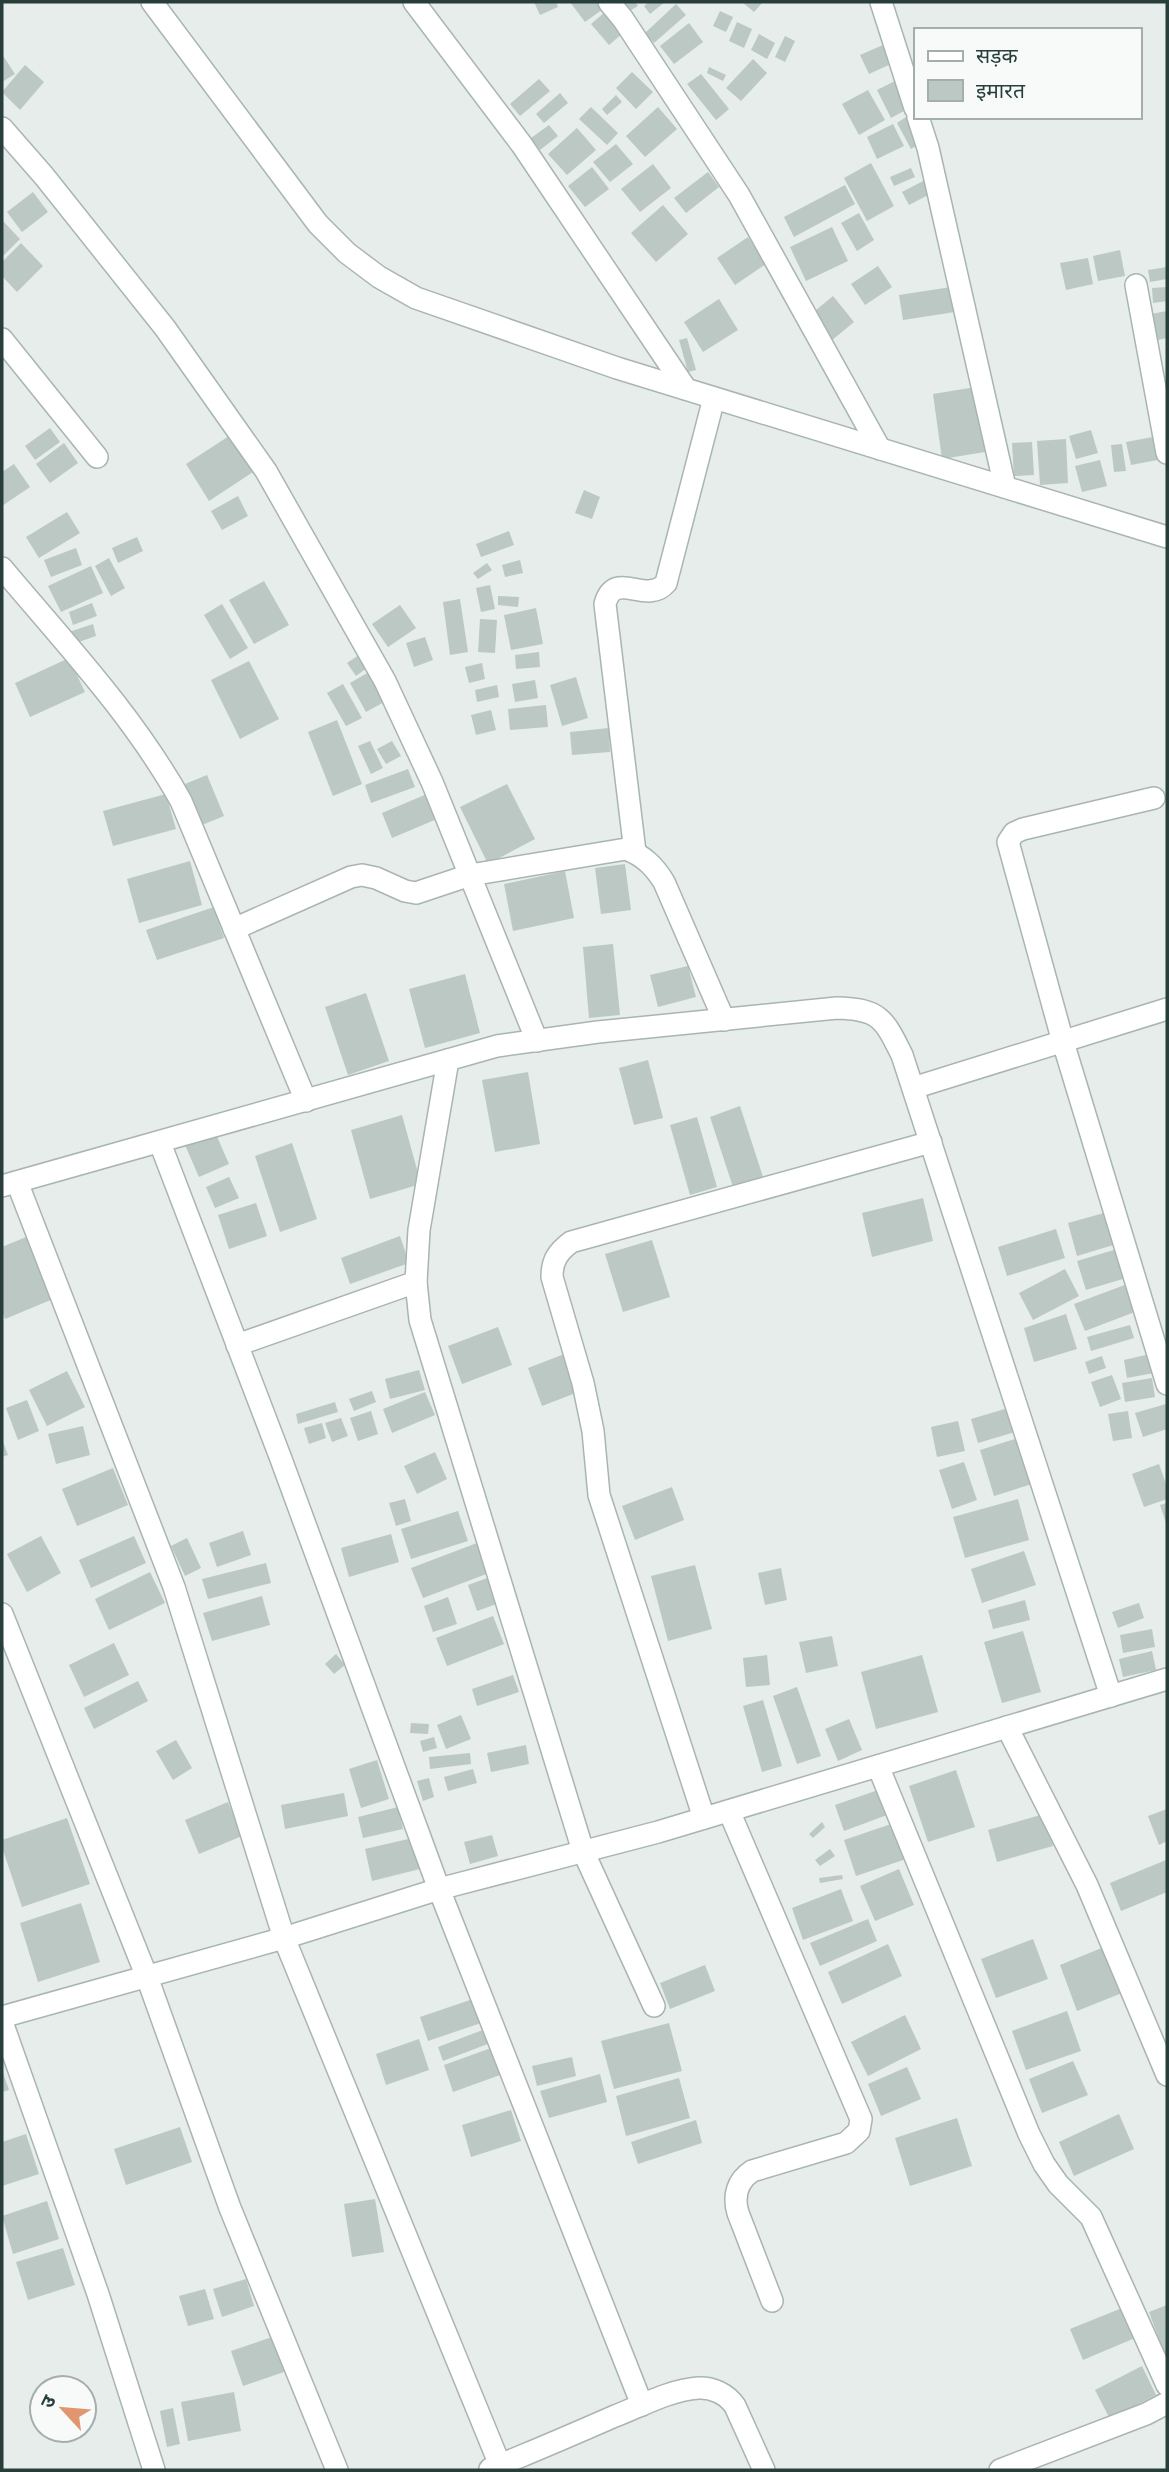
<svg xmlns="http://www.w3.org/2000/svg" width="1169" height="2472" viewBox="0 0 1169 2472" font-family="'Titillium Web','Noto Sans Devanagari',sans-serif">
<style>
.building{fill:#bcc8c4}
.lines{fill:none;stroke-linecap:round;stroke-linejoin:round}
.minor-casing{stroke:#a9b5b2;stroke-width:24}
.minor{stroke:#fff;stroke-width:21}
</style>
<rect width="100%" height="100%" fill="#e6edeb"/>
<g class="building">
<polygon points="534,2 556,2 558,7 540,15"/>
<polygon points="570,2 602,2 606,7 585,22"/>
<polygon points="618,2 635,2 638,6 624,14"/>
<polygon points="649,2 665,2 650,14 644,6"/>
<polygon points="742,2 763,2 754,12"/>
<polygon points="676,4 686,15 654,43 645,33"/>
<polygon points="720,11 733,17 726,32 713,26"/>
<polygon points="605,12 623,33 609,45 591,24"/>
<polygon points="737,22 752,29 744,48 729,41"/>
<polygon points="689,23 703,42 674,64 660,46"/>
<polygon points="759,34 775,43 767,59 751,50"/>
<polygon points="785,36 795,41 785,62 775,57"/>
<polygon points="883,45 891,64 869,74 860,55"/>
<polygon points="2,54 15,74 2,82"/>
<polygon points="753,59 767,73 741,101 726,88"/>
<polygon points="25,65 44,82 20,110 2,92"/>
<polygon points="709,67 726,75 723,81 707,73"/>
<polygon points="632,72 653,92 636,109 616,88"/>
<polygon points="701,74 729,109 716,120 687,84"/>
<polygon points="539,79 550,91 520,116 510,104"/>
<polygon points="899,79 913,106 891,118 877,90"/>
<polygon points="868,90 885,120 859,135 842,104"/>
<polygon points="560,93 568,103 544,123 536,114"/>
<polygon points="616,95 622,102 607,115 602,109"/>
<polygon points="591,107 618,133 607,145 579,119"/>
<polygon points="658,107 677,129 645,157 626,136"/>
<polygon points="909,115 924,141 911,149 897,123"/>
<polygon points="893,124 904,146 877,159 867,137"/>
<polygon points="549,125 558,136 540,150 531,138"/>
<polygon points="577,128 596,150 567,175 548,154"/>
<polygon points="616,144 633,164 610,182 593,162"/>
<polygon points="871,163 894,206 867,221 844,178"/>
<polygon points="653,164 671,188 640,212 621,189"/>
<polygon points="592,167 609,189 585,207 568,186"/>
<polygon points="911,168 915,177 894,186 890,177"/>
<polygon points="708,172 719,187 686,213 674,198"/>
<polygon points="925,180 932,193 909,205 902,192"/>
<polygon points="845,185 855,204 794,237 784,217"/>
<polygon points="33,192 48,212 22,232 7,212"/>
<polygon points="663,205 688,234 656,262 631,233"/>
<polygon points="859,213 874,240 857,251 841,223"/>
<polygon points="2,220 20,239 2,257"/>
<polygon points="832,227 848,261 806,281 790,247"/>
<polygon points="748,237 766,264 735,285 717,258"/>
<polygon points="21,243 43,266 17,292 2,276 2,262"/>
<polygon points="1120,250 1125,276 1098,281 1093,256"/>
<polygon points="1088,258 1093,284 1066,290 1060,263"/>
<polygon points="878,266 892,287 865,305 851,284"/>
<polygon points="1167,267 1167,279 1150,282 1148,270"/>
<polygon points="951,287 955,312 903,320 899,295"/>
<polygon points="1167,287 1167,301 1153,303 1152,288"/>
<polygon points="833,296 854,322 831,341 810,315"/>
<polygon points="719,299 738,330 703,352 684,322"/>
<polygon points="1167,311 1167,338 1158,340 1151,314"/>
<polygon points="687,338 696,370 688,372 679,340"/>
<polygon points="976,387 985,452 942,459 933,394"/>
<polygon points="50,428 60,442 35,460 25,446"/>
<polygon points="1091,430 1098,453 1076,459 1069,436"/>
<polygon points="229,436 253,472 209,501 186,464"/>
<polygon points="1158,436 1163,459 1131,465 1126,442"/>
<polygon points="1066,439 1068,483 1040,485 1037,441"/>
<polygon points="1032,442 1034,475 1014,476 1012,443"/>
<polygon points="64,443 78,463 50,483 36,464"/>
<polygon points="1122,444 1126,471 1114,472 1111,445"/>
<polygon points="1100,460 1107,486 1082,492 1075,466"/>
<polygon points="14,464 30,487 2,506 2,472"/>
<polygon points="584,490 600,497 592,519 575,513"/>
<polygon points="238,496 248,516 222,530 211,511"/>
<polygon points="67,512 80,533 39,558 26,537"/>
<polygon points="509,531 514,545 481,557 476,544"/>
<polygon points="137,537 143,551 118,563 112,548"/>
<polygon points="76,548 82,565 51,577 44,560"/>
<polygon points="109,558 125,588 111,596 95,566"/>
<polygon points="520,560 523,573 505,577 502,565"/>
<polygon points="487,563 492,570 478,579 473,573"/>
<polygon points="91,566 103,593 61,612 48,586"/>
<polygon points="264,581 289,625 254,644 229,600"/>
<polygon points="490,585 495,609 481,612 476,588"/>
<polygon points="498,596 519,597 518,607 498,605"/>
<polygon points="460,599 468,652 450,655 443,602"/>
<polygon points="92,603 97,616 73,625 69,612"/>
<polygon points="222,604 248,648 230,659 204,615"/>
<polygon points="400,605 416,628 388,647 372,624"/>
<polygon points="536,608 543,644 511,650 504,615"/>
<polygon points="480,619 497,620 495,653 478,652"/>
<polygon points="93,624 96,636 73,644 69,632"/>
<polygon points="425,637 433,660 414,667 406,643"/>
<polygon points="539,652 540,667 516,669 515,655"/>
<polygon points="359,655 367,668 356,676 347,663"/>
<polygon points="69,658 85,692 30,717 15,683"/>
<polygon points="249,661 279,719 240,739 211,680"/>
<polygon points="482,663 485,679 469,683 465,667"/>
<polygon points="369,672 386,701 366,712 350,683"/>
<polygon points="576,677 588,718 562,726 550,685"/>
<polygon points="535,680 538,698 515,702 512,684"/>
<polygon points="343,684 362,718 346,726 327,693"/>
<polygon points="497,685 499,697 477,702 475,690"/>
<polygon points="546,705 548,727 510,730 508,709"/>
<polygon points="491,710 496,730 476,735 471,715"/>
<polygon points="337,720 362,784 333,796 308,732"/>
<polygon points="609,728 610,752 572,755 570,732"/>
<polygon points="370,741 383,768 371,774 358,746"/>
<polygon points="392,741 401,756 386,764 377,749"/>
<polygon points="408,769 415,787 371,803 365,785"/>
<polygon points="207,775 224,816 202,825 185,784"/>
<polygon points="507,784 535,839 488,864 460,807"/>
<polygon points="166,794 176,829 113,846 103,811"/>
<polygon points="427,794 437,819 392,838 382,813"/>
<polygon points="190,861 202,905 139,923 127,879"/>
<polygon points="625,864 631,910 601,914 595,868"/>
<polygon points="565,871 574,918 513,931 504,884"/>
<polygon points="214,907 224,938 157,960 146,930"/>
<polygon points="613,944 620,1015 589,1018 583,947"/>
<polygon points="688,966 696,997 658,1007 650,975"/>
<polygon points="465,974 480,1033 425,1048 409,989"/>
<polygon points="366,993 389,1061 348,1075 325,1007"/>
<polygon points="648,1060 663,1118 634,1125 619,1068"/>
<polygon points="528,1072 540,1144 495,1152 482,1080"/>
<polygon points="740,1106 763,1177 733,1187 710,1117"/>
<polygon points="402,1115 421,1184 370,1199 351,1130"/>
<polygon points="697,1117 717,1187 690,1195 670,1125"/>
<polygon points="215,1132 229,1164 199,1177 185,1145"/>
<polygon points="292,1143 317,1219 280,1232 255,1156"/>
<polygon points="229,1177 239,1198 215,1208 206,1187"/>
<polygon points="923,1198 933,1241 872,1257 862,1213"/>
<polygon points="256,1203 267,1236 229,1249 218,1215"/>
<polygon points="1111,1211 1120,1243 1077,1256 1068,1223"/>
<polygon points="1056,1229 1065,1258 1007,1276 998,1247"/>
<polygon points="400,1236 409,1263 350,1284 341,1258"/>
<polygon points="26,1237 53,1299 5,1319 2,1311 2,1247"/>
<polygon points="652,1240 670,1297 623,1312 605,1254"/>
<polygon points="1117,1249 1126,1278 1086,1290 1077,1261"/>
<polygon points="1065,1269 1079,1296 1033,1320 1019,1293"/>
<polygon points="1130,1283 1140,1310 1085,1331 1074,1304"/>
<polygon points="1066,1314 1077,1349 1034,1362 1024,1328"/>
<polygon points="1130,1325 1134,1338 1091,1351 1087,1337"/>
<polygon points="498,1327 512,1365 462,1384 448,1346"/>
<polygon points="567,1353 581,1391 542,1406 528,1368"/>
<polygon points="1150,1354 1154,1373 1127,1378 1124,1360"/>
<polygon points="1102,1356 1106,1368 1089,1374 1085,1362"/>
<polygon points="419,1370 425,1390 390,1399 385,1379"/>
<polygon points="67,1371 85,1407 47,1426 29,1390"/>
<polygon points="1112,1375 1121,1399 1100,1407 1091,1382"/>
<polygon points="1152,1378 1155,1397 1125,1402 1122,1383"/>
<polygon points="372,1391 376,1402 354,1411 349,1399"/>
<polygon points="425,1392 435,1415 392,1433 383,1409"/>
<polygon points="27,1400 39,1431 18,1440 6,1408"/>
<polygon points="335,1402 338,1412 298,1424 296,1414"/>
<polygon points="1166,1404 1167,1429 1143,1437 1135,1413"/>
<polygon points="1008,1408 1015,1432 978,1443 971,1419"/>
<polygon points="371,1411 378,1434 358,1441 350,1418"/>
<polygon points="1128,1411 1132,1438 1113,1441 1108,1414"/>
<polygon points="341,1418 348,1436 332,1442 325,1423"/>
<polygon points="958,1421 965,1451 937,1457 931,1427"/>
<polygon points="322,1423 326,1438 309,1444 304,1428"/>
<polygon points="83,1426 90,1455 56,1464 48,1434"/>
<polygon points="1018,1438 1032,1484 994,1496 980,1450"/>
<polygon points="2,1439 8,1455 2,1457"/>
<polygon points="435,1452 447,1479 417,1494 404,1466"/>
<polygon points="964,1462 977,1500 952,1509 939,1470"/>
<polygon points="1159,1464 1167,1487 1167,1499 1144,1507 1132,1474"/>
<polygon points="113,1468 128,1505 77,1526 62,1489"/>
<polygon points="672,1487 684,1520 635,1540 622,1506"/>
<polygon points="405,1499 411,1521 396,1526 389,1503"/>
<polygon points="1018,1499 1029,1540 965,1558 953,1517"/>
<polygon points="1167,1503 1167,1526 1160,1505"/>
<polygon points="458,1511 468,1541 411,1559 401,1529"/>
<polygon points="243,1531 251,1555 217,1567 209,1543"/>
<polygon points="391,1534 399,1562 349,1577 341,1548"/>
<polygon points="41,1536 61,1573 27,1592 7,1554"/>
<polygon points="134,1536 146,1563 91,1588 79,1560"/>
<polygon points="187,1538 201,1568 185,1576 171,1546"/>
<polygon points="477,1543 489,1573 423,1598 411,1568"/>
<polygon points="1024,1551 1036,1585 982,1603 971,1569"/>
<polygon points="266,1563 271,1583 208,1599 202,1579"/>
<polygon points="695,1565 712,1629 668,1641 651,1576"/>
<polygon points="781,1568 787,1600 765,1605 758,1573"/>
<polygon points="150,1572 165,1603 109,1630 95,1599"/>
<polygon points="493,1576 502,1602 477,1611 468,1585"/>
<polygon points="262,1596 270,1625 212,1641 203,1613"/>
<polygon points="448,1597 457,1624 433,1632 424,1606"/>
<polygon points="1025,1600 1030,1620 993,1629 988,1610"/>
<polygon points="1139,1603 1144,1618 1118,1628 1112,1612"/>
<polygon points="493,1616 504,1644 447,1666 436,1638"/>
<polygon points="1152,1629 1155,1647 1123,1653 1120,1635"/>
<polygon points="1023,1631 1041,1692 1002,1703 984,1642"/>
<polygon points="832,1636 838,1666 806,1673 799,1642"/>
<polygon points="114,1643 129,1675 84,1697 69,1665"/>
<polygon points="1152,1651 1156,1670 1123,1677 1119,1659"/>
<polygon points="336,1654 345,1665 334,1674 325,1664"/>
<polygon points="767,1655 770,1685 746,1687 743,1658"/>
<polygon points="922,1655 938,1712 876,1729 861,1672"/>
<polygon points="513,1675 519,1692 477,1706 472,1689"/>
<polygon points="138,1681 148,1701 94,1729 84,1708"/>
<polygon points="797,1687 821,1756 797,1764 773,1696"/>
<polygon points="763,1700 782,1766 762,1772 743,1706"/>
<polygon points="461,1715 471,1739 446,1749 437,1725"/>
<polygon points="849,1719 862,1750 838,1761 825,1729"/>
<polygon points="411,1723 429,1724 428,1734 410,1733"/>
<polygon points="434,1737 437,1748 423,1752 420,1741"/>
<polygon points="176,1740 192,1768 173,1780 156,1751"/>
<polygon points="526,1745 529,1764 491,1772 487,1753"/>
<polygon points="470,1753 471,1764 430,1769 429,1757"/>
<polygon points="377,1760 389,1799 361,1808 349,1769"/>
<polygon points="473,1769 477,1783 448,1791 444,1777"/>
<polygon points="956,1770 975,1827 928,1842 909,1786"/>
<polygon points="429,1778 434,1797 423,1801 417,1781"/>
<polygon points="878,1790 887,1815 844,1831 835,1805"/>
<polygon points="344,1793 348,1816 285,1829 281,1805"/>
<polygon points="228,1802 242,1836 199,1854 185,1820"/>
<polygon points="398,1807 403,1829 363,1838 358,1817"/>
<polygon points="1167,1809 1167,1841 1159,1845 1148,1816"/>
<polygon points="1044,1814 1053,1846 997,1862 988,1830"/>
<polygon points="67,1818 90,1884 22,1907 2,1847 2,1840"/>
<polygon points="822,1822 825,1827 813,1838 809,1834"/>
<polygon points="897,1822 909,1858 856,1876 844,1840"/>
<polygon points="492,1835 498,1856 470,1864 464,1842"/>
<polygon points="417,1837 424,1868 372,1881 365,1849"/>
<polygon points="830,1849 835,1856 820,1866 815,1860"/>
<polygon points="1166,1860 1167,1892 1121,1911 1110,1883"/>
<polygon points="899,1869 914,1905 875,1921 860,1886"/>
<polygon points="842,1875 843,1879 820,1883 819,1878"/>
<polygon points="841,1889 853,1921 803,1940 792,1908"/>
<polygon points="81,1903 100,1962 38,1982 20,1923"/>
<polygon points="868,1919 877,1941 820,1966 810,1943"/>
<polygon points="1033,1939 1048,1979 996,1998 981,1959"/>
<polygon points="888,1944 902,1976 842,2004 828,1972"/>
<polygon points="1104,1947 1122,1993 1077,2011 1060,1965"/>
<polygon points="705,1965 715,1991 670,2009 660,1983"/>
<polygon points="473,1999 481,2023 428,2041 420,2017"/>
<polygon points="1067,2011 1081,2051 1026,2070 1012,2031"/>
<polygon points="905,2015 921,2049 868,2076 851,2042"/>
<polygon points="669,2023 682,2071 614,2089 601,2041"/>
<polygon points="488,2028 493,2042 443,2061 438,2047"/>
<polygon points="419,2039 429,2070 386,2085 376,2054"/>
<polygon points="491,2048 500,2075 453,2092 444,2065"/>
<polygon points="572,2057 576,2076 537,2086 532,2066"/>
<polygon points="1073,2061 1088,2095 1042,2113 1029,2079"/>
<polygon points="907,2067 921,2099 881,2116 868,2084"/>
<polygon points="2,2070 9,2090 2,2092"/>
<polygon points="600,2074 607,2102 549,2118 540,2091"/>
<polygon points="679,2078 690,2118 626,2136 616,2096"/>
<polygon points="511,2110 521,2141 471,2157 462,2125"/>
<polygon points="1119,2114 1134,2149 1074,2176 1059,2142"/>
<polygon points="957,2118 972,2166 910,2186 895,2138"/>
<polygon points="696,2120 702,2143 638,2164 631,2142"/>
<polygon points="180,2127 192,2162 126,2185 114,2149"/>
<polygon points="26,2134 39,2174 2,2186 2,2142"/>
<polygon points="375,2199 384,2252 352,2257 344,2204"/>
<polygon points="47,2201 59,2239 13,2254 2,2216"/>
<polygon points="63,2248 75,2285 28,2300 16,2262"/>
<polygon points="246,2279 254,2306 222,2317 213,2289"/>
<polygon points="205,2289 214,2319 188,2326 179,2296"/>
<polygon points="1167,2305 1167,2361 1149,2312"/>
<polygon points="1122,2308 1135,2338 1083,2360 1070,2329"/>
<polygon points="272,2337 284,2372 243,2386 231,2351"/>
<polygon points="1142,2366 1156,2395 1110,2419 1095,2390"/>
<polygon points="234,2392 241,2431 188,2441 181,2402"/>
<polygon points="173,2408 180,2444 167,2447 160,2411"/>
</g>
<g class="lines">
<g class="minor-casing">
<g id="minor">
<polyline points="152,2 318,224 347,253 379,277 416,298 617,368 1167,537"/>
<polyline points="414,2 522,145 686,389"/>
<polyline points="609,2 623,19 739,195 880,449"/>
<polyline points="881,2 915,108"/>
<polyline points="918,117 928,148 1005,487"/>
<polyline points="2,128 44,176 165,328 266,471 385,681 432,782 537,1041"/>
<polyline points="1136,285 1167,453"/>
<polyline points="2,339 97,457"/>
<path d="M2,568C65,643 133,715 181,801L306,1101"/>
<polyline points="1154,798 1023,829 1014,833 1008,842 1063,1042 1167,1384"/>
<path d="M635,852L605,604C615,568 646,606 666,583L714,398"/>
<path d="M234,929L351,877L362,875L376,878L405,891L416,893L470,875L626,849C644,856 654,866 664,882L724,1020"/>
<polyline points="448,1060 419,1230 416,1282 420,1320 583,1851 654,2006"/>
<polyline points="913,1088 1167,1009"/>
<polyline points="160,1143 281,1459 439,1889 642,2405"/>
<polyline points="17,1182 174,1587 284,1938 502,2470"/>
<path d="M2,1186L497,1046L598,1032L837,1008C880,1009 884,1019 902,1055L1111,1696"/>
<polyline points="237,1345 416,1282"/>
<polyline points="2,1614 147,1977 230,2208 337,2470"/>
<polyline points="1007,1727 1087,1885 1167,2075"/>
<polyline points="878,1766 1029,2134 1044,2164 1058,2184 1091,2217 1167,2385"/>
<path d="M729,1811L861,2119L859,2131L846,2143L752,2171C737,2181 733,2196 738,2213L772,2301"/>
<path d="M704,1818L599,1495L593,1431L583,1383L552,1277C552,1260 558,1252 571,1242L931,1142"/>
<polyline points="2,2017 284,1938 439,1889 658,1832 1167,1679"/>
<polyline points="2,2022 98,2294 154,2470"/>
<path d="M490,2469C532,2452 574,2434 615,2416C641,2406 670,2390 698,2388C712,2387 727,2394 735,2406L764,2470"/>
<polyline points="1000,2470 1146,2414 1167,2403"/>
</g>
</g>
<use href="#minor" class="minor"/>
</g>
<rect width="1169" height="2472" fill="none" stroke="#273e3a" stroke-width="7"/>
<rect x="914" y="28" width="228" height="91" fill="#f7faf9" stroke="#a4afad" stroke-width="2"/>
<rect x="928" y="51" width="35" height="10" fill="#ffffff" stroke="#a4afad" stroke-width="2"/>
<text x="976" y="63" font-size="21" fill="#273e3a">सड़क</text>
<rect x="928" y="80" width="35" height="21" fill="#bcc8c4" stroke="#a4afad" stroke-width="2"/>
<text x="976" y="98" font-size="21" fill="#273e3a">इमारत</text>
<g transform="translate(63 2409) rotate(296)"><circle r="33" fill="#f7faf9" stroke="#a4afad" stroke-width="2"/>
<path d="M0-5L12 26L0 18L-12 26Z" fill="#e29670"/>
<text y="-10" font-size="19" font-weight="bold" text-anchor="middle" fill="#273e3a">उ</text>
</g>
</svg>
